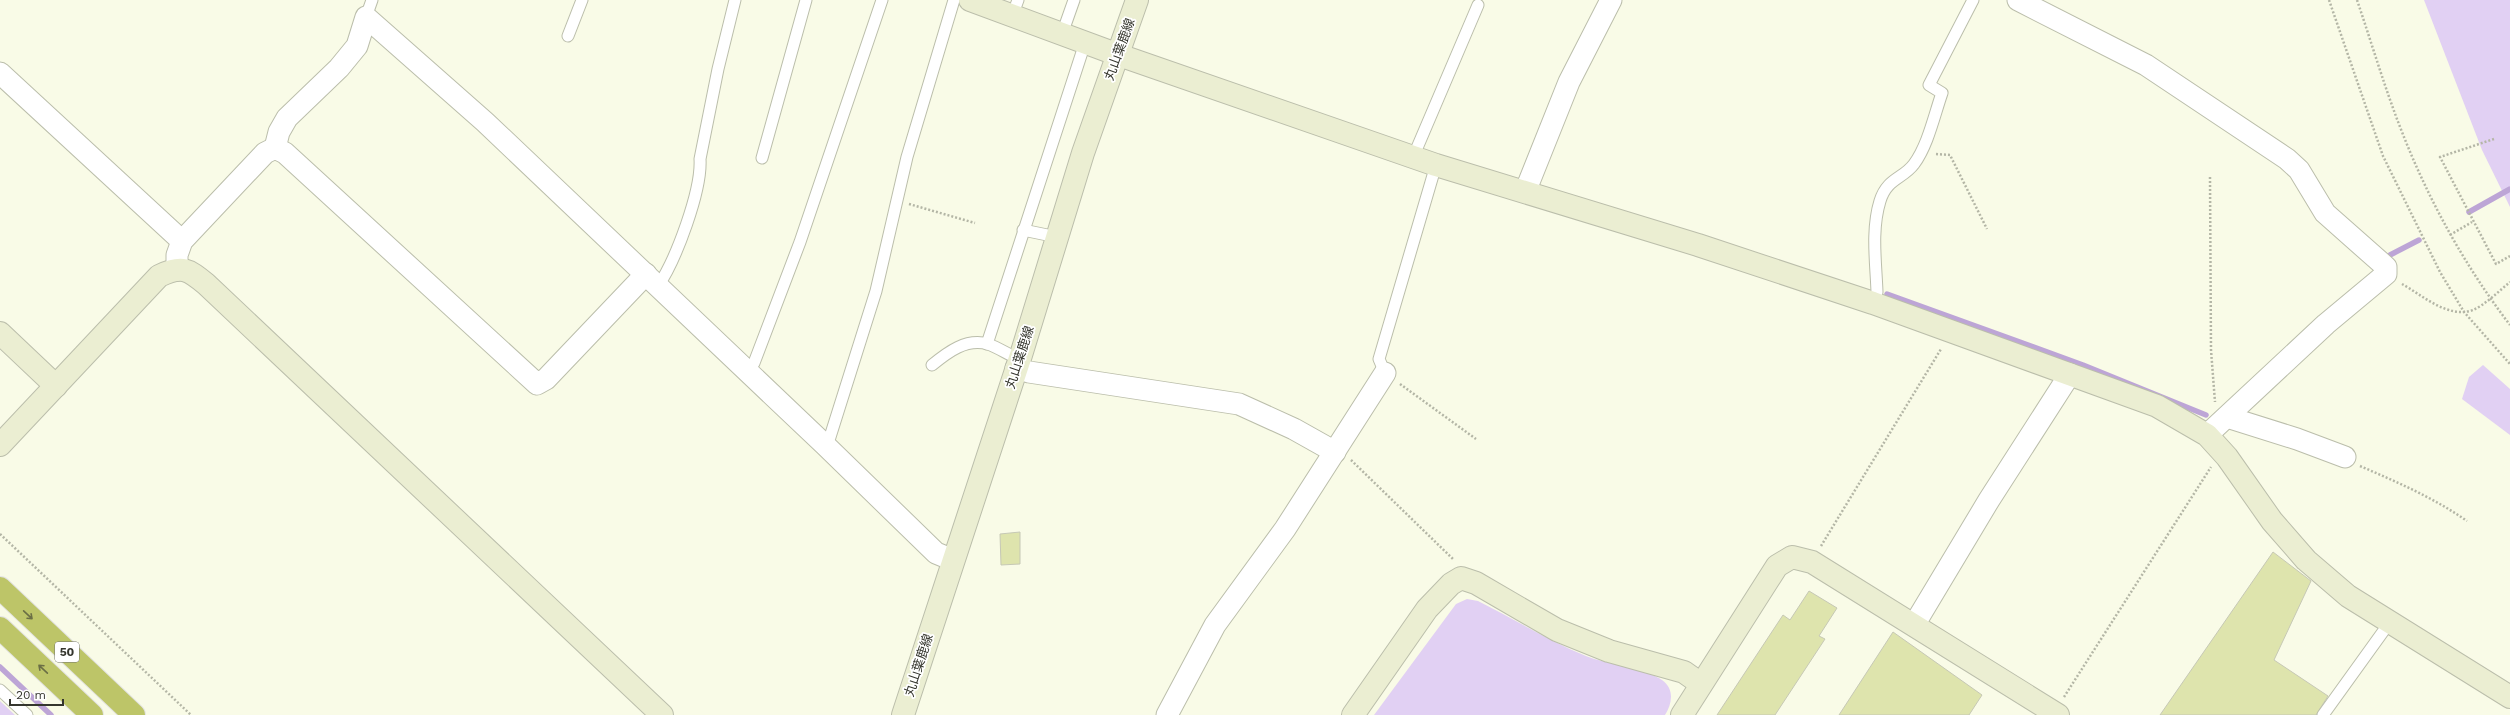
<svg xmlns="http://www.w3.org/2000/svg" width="2510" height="715" viewBox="0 0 2510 715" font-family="'Work Sans','Noto Sans JP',sans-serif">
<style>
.green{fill:#e1d0f3}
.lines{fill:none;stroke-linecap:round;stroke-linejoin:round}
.stream{stroke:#bda5d6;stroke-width:5.5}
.building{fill:#dee4ad;stroke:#c6c8b5}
.lane-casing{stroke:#bbbeab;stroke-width:13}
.street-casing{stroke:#bbbeab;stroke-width:23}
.secondary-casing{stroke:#bbbeab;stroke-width:24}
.highway-casing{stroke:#e3e3e2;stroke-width:24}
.path{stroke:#b4b6a6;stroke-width:2.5;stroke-dasharray:2 2;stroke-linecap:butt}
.lane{stroke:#fff;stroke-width:11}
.street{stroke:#fff;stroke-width:21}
.secondary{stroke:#ebeed2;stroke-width:22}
.highway{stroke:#bdc568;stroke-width:22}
.oneway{stroke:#6b6f45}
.labels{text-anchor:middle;stroke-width:3.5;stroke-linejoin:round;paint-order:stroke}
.shield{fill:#fff;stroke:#72726d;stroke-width:1}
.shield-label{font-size:12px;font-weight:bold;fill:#35362e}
.street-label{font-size:13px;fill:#35362e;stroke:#fff}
</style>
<rect width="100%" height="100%" fill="#f9fbe7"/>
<g class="green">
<polygon points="2424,0 2510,0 2510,207 2482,150"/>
<polygon points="2483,365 2510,389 2510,435 2462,399 2469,377"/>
<path d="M1467,599L1478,601C1514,619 1549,641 1586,656C1606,664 1647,669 1662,680C1675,689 1672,704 1665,715H1374L1456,604Z"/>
<polygon points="0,701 15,715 0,715"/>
</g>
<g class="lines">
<g class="stream">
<polyline points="2469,212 2510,189"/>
<polyline points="2390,255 2419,240"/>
<polyline points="1887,294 2083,365 2206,415"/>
<polyline points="0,667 51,715"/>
</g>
</g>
<g class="building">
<polygon points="1020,532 1020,564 1001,565 1000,534"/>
<polygon points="2273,552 2311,581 2274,660 2328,696 2316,715 2160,715"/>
<polygon points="1809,591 1837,608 1819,636 1825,639 1775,715 1717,715 1783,615 1790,620"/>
<polygon points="1893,632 1982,695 1969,715 1839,715"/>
</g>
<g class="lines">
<g class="lane-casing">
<g id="lane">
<polyline points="1012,16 1018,0"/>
<polyline points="366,17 372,0"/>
<polyline points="1062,34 1074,0"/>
<polyline points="568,36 582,0"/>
<polyline points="1414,155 1478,5"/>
<polyline points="762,158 806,0"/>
<polyline points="1023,230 1057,237"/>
<path d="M658,286C676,260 702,190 700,159L718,69L735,0"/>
<path d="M1873,303L1877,292C1876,263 1871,230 1880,201C1887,178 1903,179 1914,164C1928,145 1934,116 1942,93L1929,85L1973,0"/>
<polyline points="987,344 1085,43"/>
<path d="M932,365C948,352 966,338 988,344C999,348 1009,355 1019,359"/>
<polyline points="748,372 754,363 800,242 882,0"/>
<polyline points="1385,373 1379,359 1436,165"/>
<polyline points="825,445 830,437 876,291 907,157 954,0"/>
<polyline points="0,690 27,715"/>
<polyline points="2323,715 2390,622"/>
</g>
</g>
<g class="street-casing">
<g id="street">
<polyline points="2018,0 2146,65 2287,159 2299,170 2325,213 2386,267 2386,274 2326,324 2207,435"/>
<polyline points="0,73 182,241"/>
<polyline points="275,148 279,132 287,118 339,68 357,46 366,17 485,122 825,445 936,553 953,560"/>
<polyline points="1525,192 1569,82 1611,0"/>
<polyline points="177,270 177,255 182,241 265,153 275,148 285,153 537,384 546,379 646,274"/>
<polyline points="1016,368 1029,372 1239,404 1294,429 1335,452"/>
<polyline points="2227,417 2297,439 2345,457"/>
<polyline points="1914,625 1989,500 2070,374"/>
<polyline points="1167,715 1215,625 1285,529 1385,373"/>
</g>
</g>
<g class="secondary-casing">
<g id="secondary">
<polyline points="970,0 1116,54 1436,165 1698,245 1873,303 2157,406 2207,435 2227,457 2272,521 2306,560 2348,596 2510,697"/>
<polyline points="0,333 56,386"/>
<path d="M0,445L159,276C182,265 188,269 206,284L662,715"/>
<polyline points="903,715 1021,355 1083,153 1137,0"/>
<polyline points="1353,715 1427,609 1451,584 1461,578 1476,583 1557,630 1609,651 1684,672 1701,684"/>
<polyline points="1682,715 1777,566 1792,557 1812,562 2058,715"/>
</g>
</g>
<g class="highway-casing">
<g id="highway">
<polyline points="0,588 134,715"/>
<polyline points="0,628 92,715"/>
</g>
</g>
<g class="path">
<polyline points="2329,0 2383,156 2440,272 2464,312 2510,364"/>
<path d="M2357,0C2372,44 2385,89 2402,132C2429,201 2465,266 2510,325"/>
<polyline points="2494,139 2440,157 2496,264 2510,256"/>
<polyline points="1936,154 1950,155 1987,229"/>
<polyline points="2210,177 2211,350 2215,402"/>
<polyline points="909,204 975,223"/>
<polyline points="2450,235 2472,222"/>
<path d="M2402,284C2422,295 2448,319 2473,310C2485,305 2499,291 2510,282"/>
<polyline points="1400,384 1476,439"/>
<polyline points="1351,460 1454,560"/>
<path d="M2360,466C2397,482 2434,498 2467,521"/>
<polyline points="0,534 191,715"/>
<polyline points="1821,546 1941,349"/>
<polyline points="2064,697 2211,467"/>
</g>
<use href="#lane" class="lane"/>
<use href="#street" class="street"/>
<use href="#secondary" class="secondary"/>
<use href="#highway" class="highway"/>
</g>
<defs><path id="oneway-shaft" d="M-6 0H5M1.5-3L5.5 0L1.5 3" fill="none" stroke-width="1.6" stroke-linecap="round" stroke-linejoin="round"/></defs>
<g class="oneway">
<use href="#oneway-shaft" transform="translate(28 615) rotate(43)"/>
<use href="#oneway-shaft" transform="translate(43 669) rotate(-137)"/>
</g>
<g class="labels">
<rect class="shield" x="55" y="642" width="24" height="20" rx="3"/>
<g class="shield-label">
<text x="67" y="656">50</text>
</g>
<g class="street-label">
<text transform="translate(1119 49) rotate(-70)" y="5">丸山葉鹿線</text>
<text transform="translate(1019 357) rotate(-72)" y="5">丸山葉鹿線</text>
<text transform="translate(918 665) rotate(-72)" y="5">丸山葉鹿線</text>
</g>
</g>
<path d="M10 699v6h53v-6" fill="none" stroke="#35362e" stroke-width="2"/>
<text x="16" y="699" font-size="12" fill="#35362e" stroke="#ffffff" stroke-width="3" paint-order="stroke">20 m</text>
</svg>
